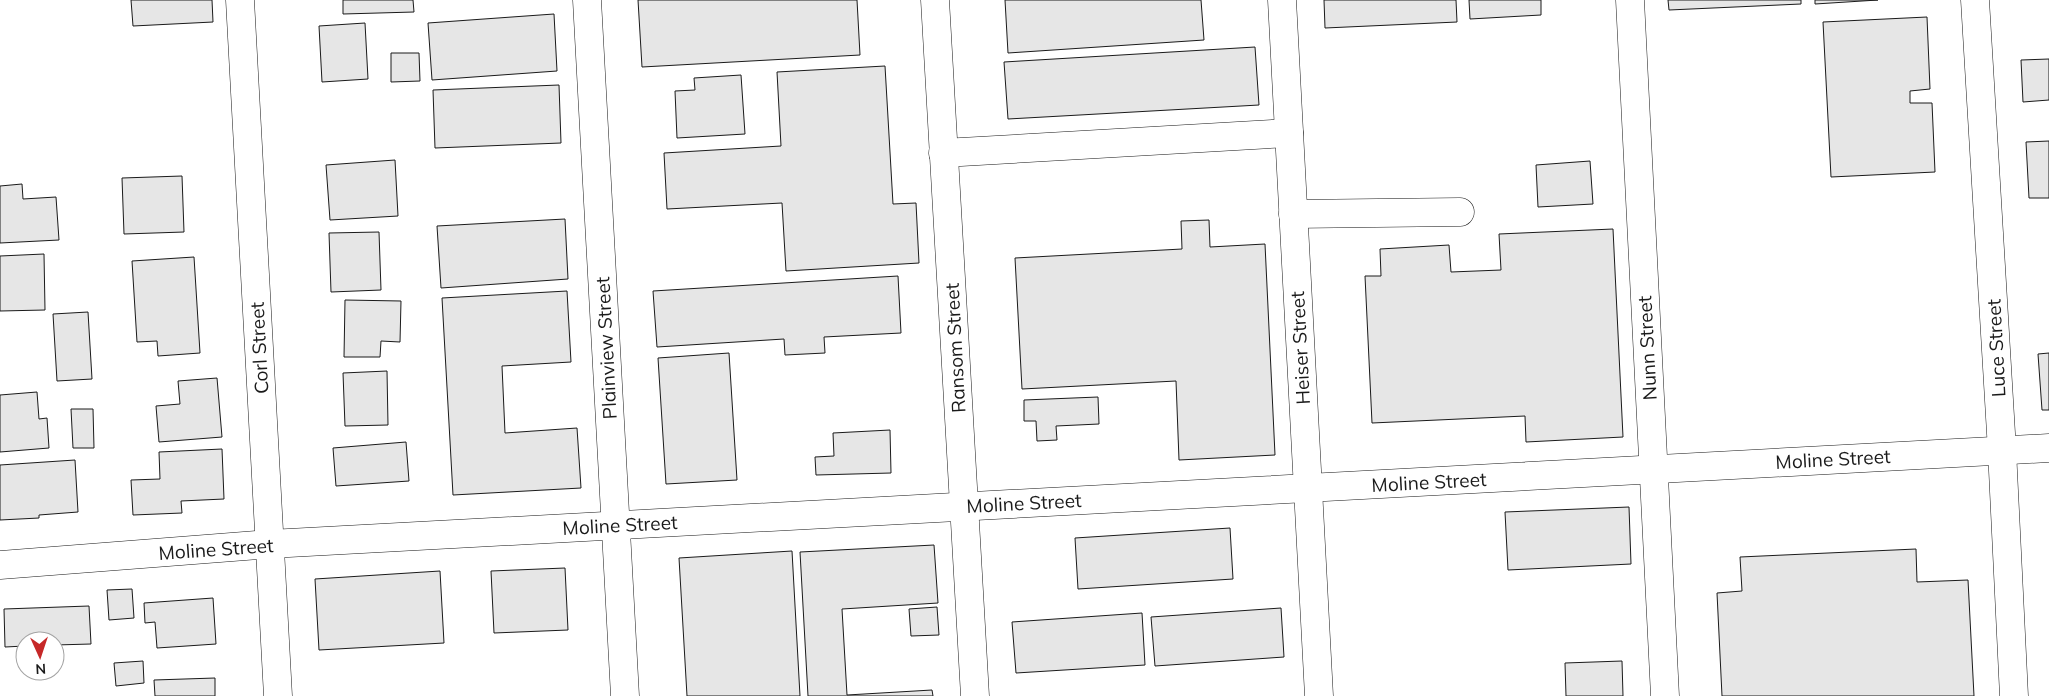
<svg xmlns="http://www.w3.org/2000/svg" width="2049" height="696" viewBox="0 0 2049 696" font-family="Mulish,sans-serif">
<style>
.building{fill:#e6e6e6;stroke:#1a1a1a}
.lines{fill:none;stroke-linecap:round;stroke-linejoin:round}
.minor-casing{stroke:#1a1a1a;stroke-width:29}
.minor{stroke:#fff;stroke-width:28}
.labels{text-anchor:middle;stroke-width:4;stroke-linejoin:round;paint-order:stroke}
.street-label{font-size:19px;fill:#1a1a1a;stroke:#fff}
</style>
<rect width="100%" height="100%" fill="#fff"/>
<g class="building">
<polygon points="131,0 212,0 213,22 133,26"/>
<polygon points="343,0 413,0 414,12 343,14"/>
<polygon points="638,0 857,0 860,55 642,67"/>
<polygon points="1005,0 1201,0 1204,40 1008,53"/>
<polygon points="1324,0 1456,0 1457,22 1325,28"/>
<polygon points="1469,0 1541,0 1541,15 1470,19"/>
<polygon points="1668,0 1801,0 1801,4 1669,10"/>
<polygon points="1815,0 1878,0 1815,4"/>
<polygon points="554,14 557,71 432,80 428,23"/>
<polygon points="1927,17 1930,89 1910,91 1910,103 1932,103 1935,172 1831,177 1823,22"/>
<polygon points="365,23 368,79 322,82 319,26"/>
<polygon points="1255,47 1259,105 1008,119 1004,62"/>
<polygon points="391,53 419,53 420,81 391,82"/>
<polygon points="2049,59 2049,100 2023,102 2021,60"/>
<polygon points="885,66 893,204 916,203 919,263 786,271 782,203 667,209 664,153 781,146 777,72"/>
<polygon points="741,75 745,134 677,138 675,91 695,90 694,78"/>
<polygon points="559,85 561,143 435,148 433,90"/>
<polygon points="2049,141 2049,198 2029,198 2026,142"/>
<polygon points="395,160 398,216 330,220 326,165"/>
<polygon points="1590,161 1593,204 1538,207 1536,165"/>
<polygon points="182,176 184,232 124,234 122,178"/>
<polygon points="22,184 23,199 56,197 59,240 0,243 0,186"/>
<polygon points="565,219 568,279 441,288 437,226"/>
<polygon points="1209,220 1210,247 1265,244 1275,455 1179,460 1176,381 1022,389 1015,258 1182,249 1181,221"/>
<polygon points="1613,229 1623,437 1526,442 1525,416 1372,423 1365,276 1381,276 1380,249 1449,245 1451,272 1501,270 1499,234"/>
<polygon points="379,232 381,290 331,292 329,233"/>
<polygon points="44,254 45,310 0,311 0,256"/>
<polygon points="194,257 200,353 158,356 157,341 137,342 132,261"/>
<polygon points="898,276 901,333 824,337 825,353 785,355 784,339 657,347 653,291"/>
<polygon points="567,291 571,362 502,366 505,433 577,428 581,488 453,495 442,298"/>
<polygon points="345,300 401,301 400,342 381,341 380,357 344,357"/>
<polygon points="88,312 92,379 57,381 53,314"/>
<polygon points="729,353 737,480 666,484 658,358"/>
<polygon points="2049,353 2049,410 2042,410 2038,354"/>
<polygon points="387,371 388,425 345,426 343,373"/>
<polygon points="217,378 222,437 159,442 156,406 180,404 178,381"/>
<polygon points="37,392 39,419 47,418 49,448 0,452 0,395"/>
<polygon points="1098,397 1099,424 1056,426 1057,440 1037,441 1036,421 1024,421 1024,400"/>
<polygon points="71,409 93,409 94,448 73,448"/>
<polygon points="890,430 891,473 816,475 815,457 834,456 833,433"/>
<polygon points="406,442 409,481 336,486 333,448"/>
<polygon points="222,449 224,499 181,501 182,513 133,515 131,480 160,479 159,452"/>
<polygon points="75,460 78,512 39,515 39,518 0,520 0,465"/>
<polygon points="1629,507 1631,564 1508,570 1505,512"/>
<polygon points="1230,528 1233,579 1078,589 1075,538"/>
<polygon points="934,545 938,603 842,609 847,695 932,690 933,696 808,696 800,552"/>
<polygon points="1916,549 1917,582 1968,580 1974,696 1722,696 1717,593 1742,591 1740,557"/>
<polygon points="792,551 800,696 687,696 679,558"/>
<polygon points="565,568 568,630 494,633 491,571"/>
<polygon points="440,571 444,643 319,650 315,579"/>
<polygon points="132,589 134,618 109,620 107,590"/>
<polygon points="213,598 216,644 157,648 155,622 145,623 144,603"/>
<polygon points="89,606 91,644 55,645 55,641 25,641 25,646 5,647 4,609"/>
<polygon points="937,607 939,635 911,636 909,609"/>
<polygon points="1281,608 1284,657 1155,666 1151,617"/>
<polygon points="1142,613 1145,665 1016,673 1012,622"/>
<polygon points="143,661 144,683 116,686 114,663"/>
<polygon points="1622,661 1623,696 1566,696 1565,663"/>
<polygon points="215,678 215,696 155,696 154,680"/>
</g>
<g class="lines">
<g class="minor-casing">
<g id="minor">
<polyline points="240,0 278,696"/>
<polyline points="587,0 625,696"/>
<polyline points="935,0 975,696"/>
<polyline points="1282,0 1319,696"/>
<polyline points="1630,0 1665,696"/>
<polyline points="1975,0 2002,450 2014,696"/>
<polyline points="943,153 1289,133"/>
<polyline points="1293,214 1460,212"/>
<polyline points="0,565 270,544 2049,448"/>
</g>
</g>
<use href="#minor" class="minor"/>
</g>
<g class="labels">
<g class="street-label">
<text transform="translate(259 348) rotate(-93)" y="7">Corl Street</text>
<text transform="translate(606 348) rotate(-93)" y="7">Plainview Street</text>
<text transform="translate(955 348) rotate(-93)" y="7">Ransom Street</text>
<text transform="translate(1300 348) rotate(-93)" y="7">Heiser Street</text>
<text transform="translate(1647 348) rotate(-93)" y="7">Nunn Street</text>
<text transform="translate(1996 348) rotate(-93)" y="7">Luce Street</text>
<text transform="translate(1833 459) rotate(-3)" y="7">Moline Street</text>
<text transform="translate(1429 482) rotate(-3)" y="7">Moline Street</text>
<text transform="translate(1024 503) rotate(-3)" y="7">Moline Street</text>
<text transform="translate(620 525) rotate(-3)" y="7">Moline Street</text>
<text transform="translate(216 549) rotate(-4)" y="7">Moline Street</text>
</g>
</g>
<g transform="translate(40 656) rotate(177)"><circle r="24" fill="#ffffff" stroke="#a3a3a3"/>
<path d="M0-4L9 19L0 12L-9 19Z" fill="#c62828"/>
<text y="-8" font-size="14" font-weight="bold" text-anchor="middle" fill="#1a1a1a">N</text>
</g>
</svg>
